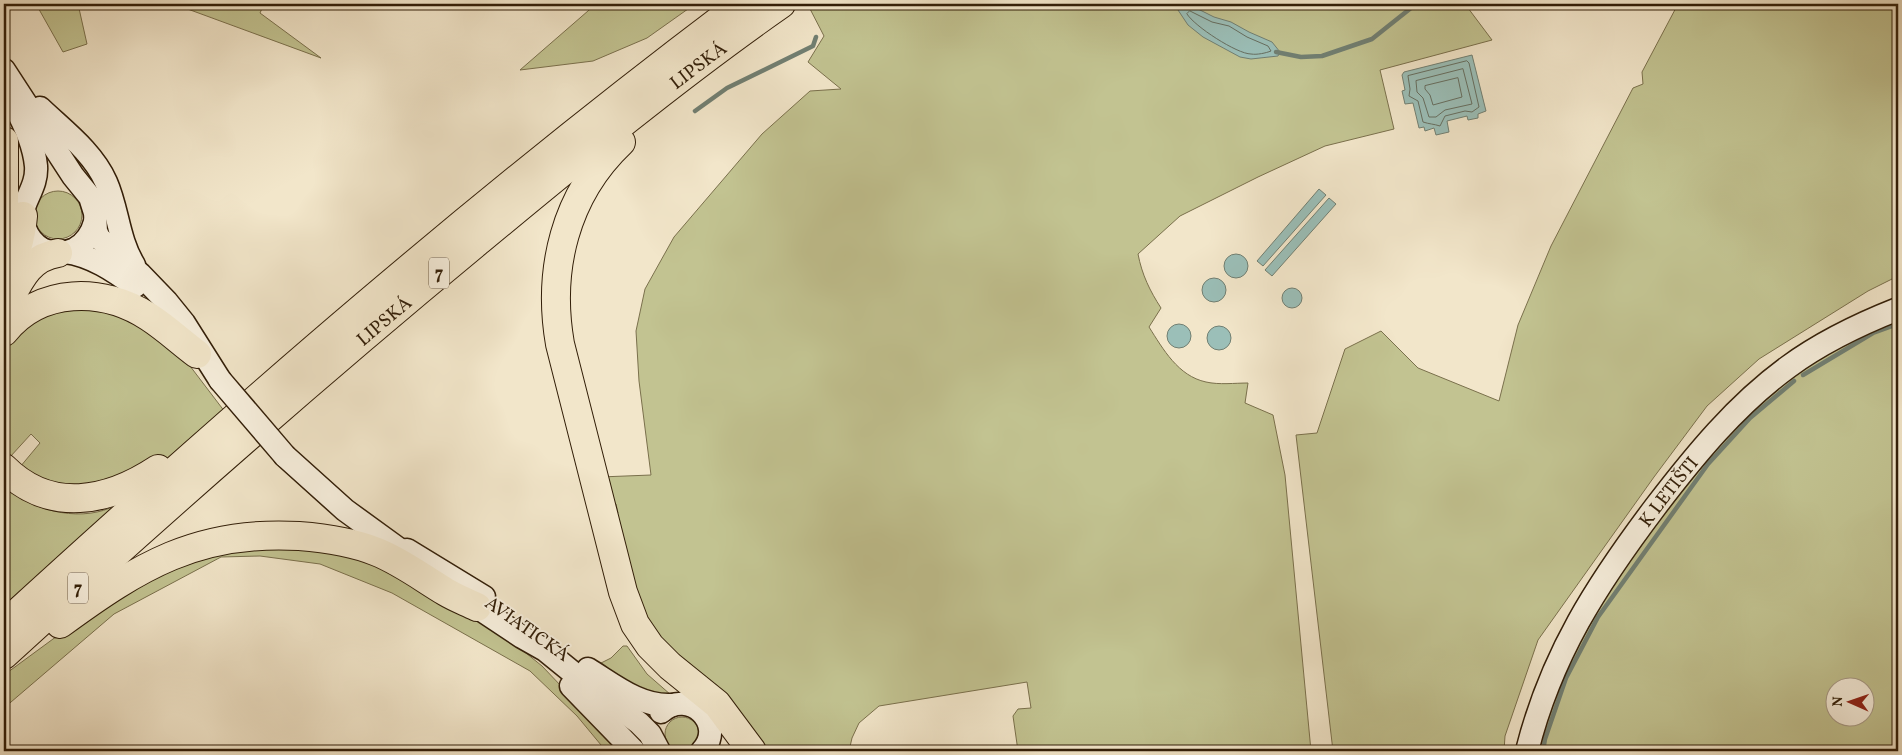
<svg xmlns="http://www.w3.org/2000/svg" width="1902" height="755" viewBox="0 0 1902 755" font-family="Vollkorn,serif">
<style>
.green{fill:#c2c391;stroke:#7a704c;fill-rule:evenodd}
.water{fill:#9bbfb8;stroke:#717f72}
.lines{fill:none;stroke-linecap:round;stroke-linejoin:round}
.shore{stroke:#666e60;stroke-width:1}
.stream{stroke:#717f72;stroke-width:4.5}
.secondary-casing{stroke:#321e08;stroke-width:25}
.highway-casing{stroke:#321e08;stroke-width:30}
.secondary{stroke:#f7efdd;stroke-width:22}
.highway{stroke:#f2e6ca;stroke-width:28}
.secondary-bridge-casing{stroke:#321e08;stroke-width:25;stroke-linecap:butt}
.secondary-bridge{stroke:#f7efdd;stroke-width:22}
.labels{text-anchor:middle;stroke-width:4;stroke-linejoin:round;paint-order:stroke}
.shield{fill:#f7efdd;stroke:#6d5d48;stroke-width:1}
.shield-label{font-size:18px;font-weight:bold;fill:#321e08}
.street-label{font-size:19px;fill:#321e08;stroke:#f7efdd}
</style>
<rect width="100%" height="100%" fill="#f2e6ca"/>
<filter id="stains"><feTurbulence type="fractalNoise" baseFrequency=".004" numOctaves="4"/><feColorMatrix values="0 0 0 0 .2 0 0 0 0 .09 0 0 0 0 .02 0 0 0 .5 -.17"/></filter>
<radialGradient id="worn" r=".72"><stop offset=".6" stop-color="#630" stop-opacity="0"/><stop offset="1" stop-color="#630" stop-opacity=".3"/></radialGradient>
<g class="green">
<polygon points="36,4 78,4 87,44 63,52"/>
<polygon points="174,4 264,4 260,13 321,58"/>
<polygon points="596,4 695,4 647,38 593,61 520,70"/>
<path d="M810,4H1465L1492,40L1380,70L1394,129L1325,146L1258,177L1180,216L1138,254C1142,275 1150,291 1161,308L1149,327C1163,349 1178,376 1206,382C1219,385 1235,383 1248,383L1245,403L1273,415L1285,475L1311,751H1018L1013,716L1018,709L1031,708L1027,682L879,706L859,723L852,738L849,751H761L649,634L611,516L618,513L616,504L608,506L600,477L651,475L639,381L636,331L645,289L674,237L762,134L810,91L841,89L808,62L824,36L808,5Z"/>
<polygon points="1678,4 1898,4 1898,276 1868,291 1759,359 1707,406 1654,477 1538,640 1505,736 1504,751 1333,751 1296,435 1317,433 1345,349 1381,331 1418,368 1499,401 1518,325 1551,246 1633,88 1643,84 1642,72"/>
<circle cx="58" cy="215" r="24"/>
<polygon points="88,305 135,320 190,366 225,412 196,433 165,460 143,475 66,490 20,467 40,443 31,434 10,457 4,447 4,349 37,316"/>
<path d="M1898,317V751H1535L1544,718L1586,624L1688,478L1764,397L1828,350ZM1834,688H1864V718H1834Z"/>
<path d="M4,485C29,510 77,522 110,508L112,511L4,608Z"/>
<polygon points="309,546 382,566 475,619 521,649 542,666 623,751 606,751 577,716 530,671 392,593 320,564 260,556 221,557 114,614 4,708 4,675 117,592 220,548"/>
<polygon points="623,646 627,646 647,674 671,695 658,699 593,667 611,658"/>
<circle cx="682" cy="734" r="17"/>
</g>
<g class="water">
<polygon points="1174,4 1188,4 1214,17 1231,22 1249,32 1272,42 1280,52 1278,56 1251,59 1240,57 1203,37 1188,25"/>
<polygon points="1472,55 1486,111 1478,114 1478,118 1468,120 1467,116 1447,121 1449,132 1436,135 1434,128 1425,131 1424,127 1419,128 1413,103 1405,104 1402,91 1405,90 1402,75 1404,72"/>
<polygon points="1319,189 1326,195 1263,266 1257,261"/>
<polygon points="1329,198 1336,204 1272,276 1265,270"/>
<circle cx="1236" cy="266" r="12"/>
<circle cx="1214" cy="290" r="12"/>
<circle cx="1292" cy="298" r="10"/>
<circle cx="1179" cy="336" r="12"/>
<circle cx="1219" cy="338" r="12"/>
</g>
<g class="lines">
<g class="shore">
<path d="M1190,11L1212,22L1229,26L1247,37L1268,46L1271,51C1266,53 1257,55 1251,54C1237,54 1194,26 1187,14Z"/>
<path d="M1467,61L1469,63L1479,107L1472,112L1465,111L1445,116L1440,126C1434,124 1429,124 1423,122L1418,101L1409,96L1410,89L1408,76Z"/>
<polygon points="1463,69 1472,104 1445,110 1436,117 1429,117 1423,98 1417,92 1416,81"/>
<polygon points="1458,78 1462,97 1433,105 1430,95 1425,89 1425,86"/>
</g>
<g class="stream">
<polyline points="1276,52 1301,57 1322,56 1372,39 1416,4"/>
<polyline points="695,111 727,88 813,46 816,37"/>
<polyline points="1803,375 1873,333 1898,324"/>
<polyline points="1543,751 1545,739 1566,678 1598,617 1708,464 1750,418 1794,381"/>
</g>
<g class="secondary-casing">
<g id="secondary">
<polyline points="4,70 73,176 90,197 95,213 96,231 99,238 140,274 167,302 184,323 220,380"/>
<path d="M14,105C24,123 34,145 36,166C37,180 31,190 26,202C18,219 26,240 42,249C52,254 65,254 75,249C86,243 92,233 95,222"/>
<path d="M40,108C63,130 93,152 106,182C118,209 118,239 134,265"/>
<path d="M65,252C91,255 114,271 135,286"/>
<polyline points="285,456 345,510 418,563"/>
<polyline points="407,550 484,597"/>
<polyline points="465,596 477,607 522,637 545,650 593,689 639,723 650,734 659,751"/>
<path d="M588,669C614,685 640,707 672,705"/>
<polyline points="571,686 634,751"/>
<path d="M661,712C689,687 727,724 702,751"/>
<path id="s1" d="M1527,751C1551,655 1597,584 1656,506C1695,455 1736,405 1788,367C1822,342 1860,324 1898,309"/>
</g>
</g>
<g class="highway-casing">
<g id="highway">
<polyline points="4,141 4,208"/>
<path d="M621,142C565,195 547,270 560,344L623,592L635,624L650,646L670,666L717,704L752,751"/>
<path d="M4,275C16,256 21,239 23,216"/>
<path d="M4,310C18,285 26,258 58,253"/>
<path d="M4,332C40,287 103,287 149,317C166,328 181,342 197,354"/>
<path d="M4,468C50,514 108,502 158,469"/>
<path d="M60,624C139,566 198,530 299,536C326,538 353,542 377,552C402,562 424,579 446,592C456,598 467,602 477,607"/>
<path d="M4,625C241,408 484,197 741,4"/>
<path id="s2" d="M4,655C158,514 315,376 476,243C575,161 675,78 781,4"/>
</g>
</g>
<use href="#secondary" class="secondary"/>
<use href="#highway" class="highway"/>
<g class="secondary-bridge-casing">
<polyline id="secondary-bridge" points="220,380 285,456"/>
</g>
<use href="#secondary-bridge" class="secondary-bridge"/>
</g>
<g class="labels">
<g class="shield">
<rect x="429" y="257.5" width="20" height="31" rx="4"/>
<rect x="68" y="572.5" width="20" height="31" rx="4"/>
</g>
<g class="shield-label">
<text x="439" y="279">7</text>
<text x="78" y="594">7</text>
</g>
<g class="street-label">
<text dy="7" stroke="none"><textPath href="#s2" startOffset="911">LIPSKÁ</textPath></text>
<text dy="7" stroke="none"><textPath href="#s2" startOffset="506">LIPSKÁ</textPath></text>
<text dy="7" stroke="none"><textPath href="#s1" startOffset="298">K LETIŠTI</textPath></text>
<text transform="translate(528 628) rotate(35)" y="7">AVIATICKÁ</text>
</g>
</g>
<rect width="1902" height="755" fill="none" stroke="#f2e6ca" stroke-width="20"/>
<rect x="5" y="5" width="1892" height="745" fill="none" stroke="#321e08" stroke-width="2.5"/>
<rect x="10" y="10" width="1882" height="735" fill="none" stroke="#321e08"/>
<g transform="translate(1850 702) rotate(272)"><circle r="24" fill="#f7efdd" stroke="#a89b88"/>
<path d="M0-4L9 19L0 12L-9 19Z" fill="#8f2418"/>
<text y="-8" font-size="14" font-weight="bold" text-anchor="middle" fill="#321e08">N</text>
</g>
<rect width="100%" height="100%" filter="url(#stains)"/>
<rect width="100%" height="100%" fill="url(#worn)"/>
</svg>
